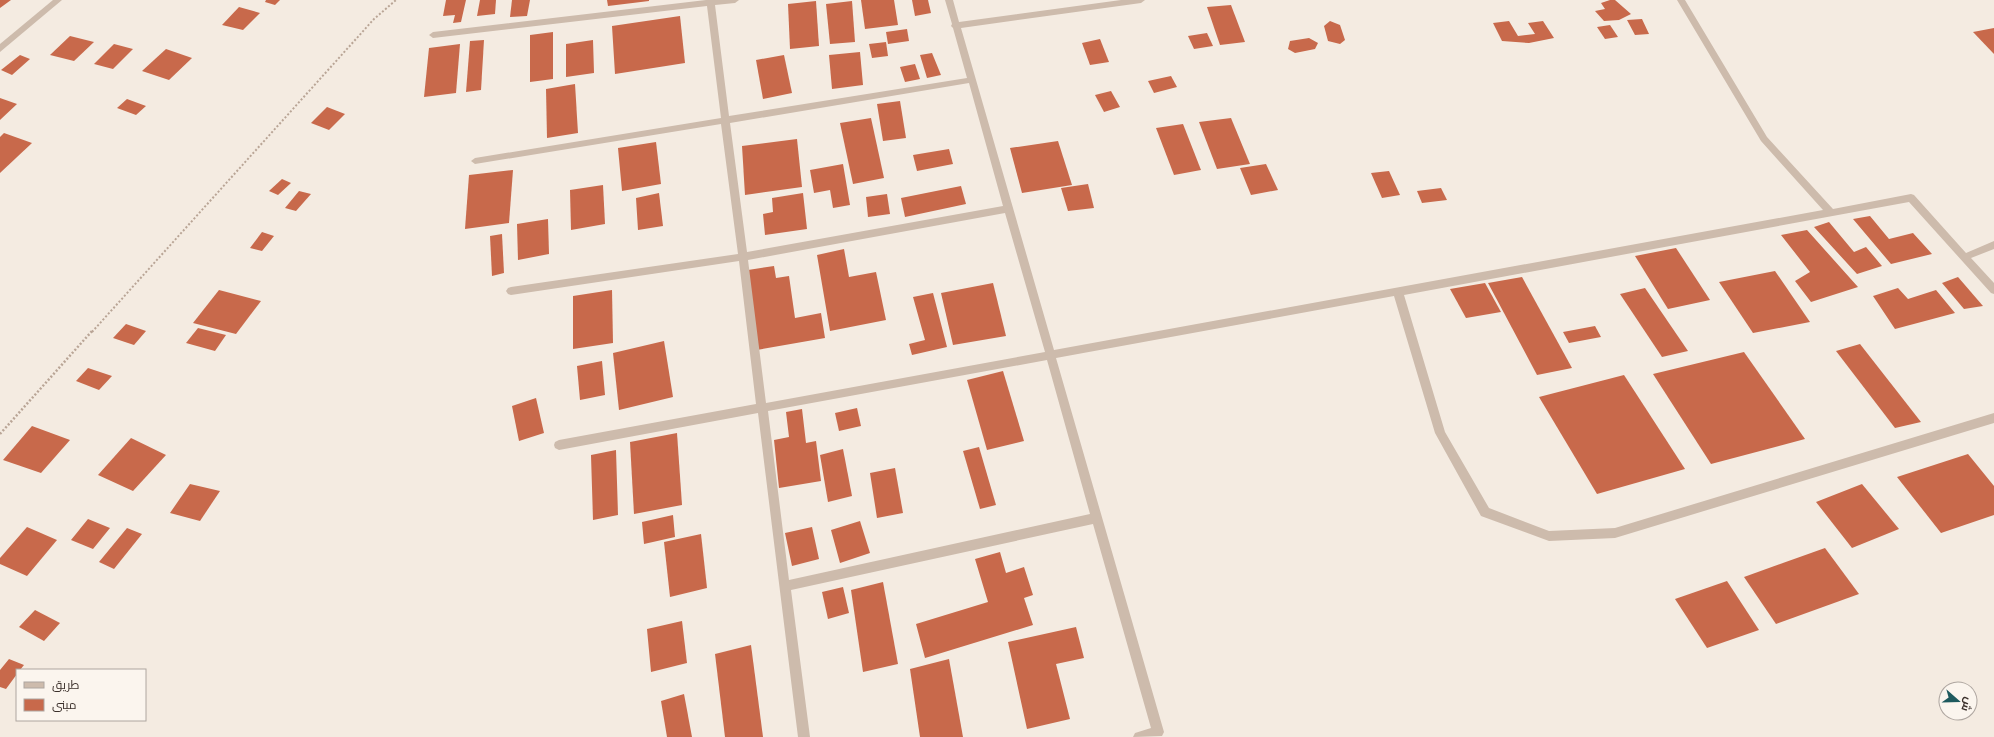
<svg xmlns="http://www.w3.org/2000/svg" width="1994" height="737" viewBox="0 0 1994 737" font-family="'Work Sans',Cairo,sans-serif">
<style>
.building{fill:#c8694b}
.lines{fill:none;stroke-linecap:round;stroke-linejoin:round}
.path-far1{stroke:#b9a596;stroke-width:2;stroke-dasharray:2 2;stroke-linecap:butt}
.path{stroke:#b9a596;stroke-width:2.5;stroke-dasharray:2 2;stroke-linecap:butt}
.minor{fill:#cdbbac;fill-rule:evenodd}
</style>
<rect width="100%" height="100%" fill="#f4ebe1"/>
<g class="building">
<polygon points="0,0 11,0 0,8"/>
<polygon points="266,0 280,0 275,5 265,2"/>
<polygon points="446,0 466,0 461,22 453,23 455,15 443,16"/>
<polygon points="480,0 496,0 495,14 477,16"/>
<polygon points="512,0 530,0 527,16 510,17"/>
<polygon points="607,0 649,0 649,1 608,6"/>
<polygon points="861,0 894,0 898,25 865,29"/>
<polygon points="912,0 928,0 931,13 915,16"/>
<polygon points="1610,0 1615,0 1631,14 1619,20 1604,21 1595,11 1605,9 1601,3"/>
<polygon points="816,1 819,46 790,49 788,4"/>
<polygon points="852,1 855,42 830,44 826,4"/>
<polygon points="1231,5 1245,42 1220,45 1207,7"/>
<polygon points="239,7 260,13 243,30 222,25"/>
<polygon points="680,16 685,63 615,74 612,26"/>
<polygon points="1642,19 1649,34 1635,35 1627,20"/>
<polygon points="1330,21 1340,25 1345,40 1340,44 1328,41 1324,26"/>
<polygon points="1509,21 1518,36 1535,34 1528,23 1543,21 1554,38 1529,43 1502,41 1493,23"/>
<polygon points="1610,25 1618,37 1605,39 1597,27"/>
<polygon points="1994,28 1994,54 1973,32"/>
<polygon points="907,29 909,41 888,44 886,32"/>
<polygon points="553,32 553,79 530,82 530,35"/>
<polygon points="1207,33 1213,46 1194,49 1188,36"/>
<polygon points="70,36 94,42 74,61 50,55"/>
<polygon points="1309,38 1318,43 1315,49 1295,53 1288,49 1290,41"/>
<polygon points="1100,39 1109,62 1090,65 1082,43"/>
<polygon points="484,40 481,90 466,92 470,41"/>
<polygon points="593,40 594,73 566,77 566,44"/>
<polygon points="886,42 888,56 872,58 869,44"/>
<polygon points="114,44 133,49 113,69 94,64"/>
<polygon points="460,44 456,93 424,97 429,48"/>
<polygon points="166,49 192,58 169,80 142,71"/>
<polygon points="860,52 863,85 832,89 829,55"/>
<polygon points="932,53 941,75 927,78 920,55"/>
<polygon points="20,55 30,59 12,75 1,70"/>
<polygon points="784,55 792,93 763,99 756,60"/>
<polygon points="915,64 920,79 905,82 900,67"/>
<polygon points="1171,76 1177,87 1154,93 1148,81"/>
<polygon points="575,84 578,133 547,138 546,89"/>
<polygon points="1111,91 1120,107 1104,112 1095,95"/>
<polygon points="0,98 17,104 0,120"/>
<polygon points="127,99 146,106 136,115 117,108"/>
<polygon points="900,101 906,138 883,141 877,104"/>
<polygon points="327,107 345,114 329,130 311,123"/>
<polygon points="871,118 884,178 853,184 840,123"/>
<polygon points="1231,118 1250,164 1217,169 1199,122"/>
<polygon points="1183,124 1201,170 1174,175 1156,128"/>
<polygon points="4,133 32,143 0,173 0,137"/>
<polygon points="797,139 802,187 745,195 742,146"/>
<polygon points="1058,141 1072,185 1022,193 1010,148"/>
<polygon points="656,142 661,184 622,191 618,148"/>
<polygon points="949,149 953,164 917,171 913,155"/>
<polygon points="843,164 850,205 833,208 830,190 814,193 810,170"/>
<polygon points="1266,164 1278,190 1251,195 1240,168"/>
<polygon points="513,170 509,223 465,229 469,175"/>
<polygon points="1389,171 1400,195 1382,198 1371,173"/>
<polygon points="282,179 291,183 278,195 269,191"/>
<polygon points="1088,184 1094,208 1068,211 1061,188"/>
<polygon points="603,185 605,224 571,230 570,190"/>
<polygon points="961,186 966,204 905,217 901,198"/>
<polygon points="1441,188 1447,200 1422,203 1417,191"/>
<polygon points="299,191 311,194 296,211 285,208"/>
<polygon points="659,193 663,226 638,230 636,198"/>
<polygon points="803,193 807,229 765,235 763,214 773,212 772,198"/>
<polygon points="887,194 890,214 868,217 866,197"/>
<polygon points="1870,216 1889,239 1913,233 1932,254 1891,264 1853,219"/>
<polygon points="548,219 549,254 518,260 517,224"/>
<polygon points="1829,222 1854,252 1866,247 1882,266 1857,274 1814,227"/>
<polygon points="1807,230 1858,287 1811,302 1795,281 1810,272 1781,235"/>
<polygon points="262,232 274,236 262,251 250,248"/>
<polygon points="502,234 504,273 492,276 490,236"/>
<polygon points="1676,248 1710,300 1668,309 1635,256"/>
<polygon points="844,249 849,277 876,272 886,320 830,331 817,255"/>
<polygon points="774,266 776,278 789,276 795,318 821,313 825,338 757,350 748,270"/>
<polygon points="1775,271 1810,322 1753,333 1719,282"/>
<polygon points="1522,277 1572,368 1537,375 1488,283"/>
<polygon points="1958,277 1983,306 1964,309 1942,283"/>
<polygon points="993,283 1006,336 953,345 941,293"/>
<polygon points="1485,283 1501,312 1466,318 1450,289"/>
<polygon points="1645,288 1688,351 1662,357 1620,294"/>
<polygon points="1898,288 1908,299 1936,290 1955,313 1895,329 1873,296"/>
<polygon points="219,290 261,301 236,334 193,323"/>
<polygon points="612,290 613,343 573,349 573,296"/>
<polygon points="933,293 947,347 912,355 909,344 925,340 913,297"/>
<polygon points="126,324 146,331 134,345 113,338"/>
<polygon points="1595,326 1601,337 1569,343 1563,332"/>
<polygon points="198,328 226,335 215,351 186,343"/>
<polygon points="664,341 673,397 619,410 613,353"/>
<polygon points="1860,344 1921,422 1895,428 1836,351"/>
<polygon points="1744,352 1805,439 1711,464 1653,374"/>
<polygon points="602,361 605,395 580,400 577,366"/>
<polygon points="88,368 112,376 99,390 76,381"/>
<polygon points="1003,371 1024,441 987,450 967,380"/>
<polygon points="1624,375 1685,469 1597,494 1539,397"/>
<polygon points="536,398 544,433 519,441 512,406"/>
<polygon points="857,408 861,426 839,431 835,413"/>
<polygon points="802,409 806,443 816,441 821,481 779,488 774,440 789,437 786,412"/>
<polygon points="32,426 70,440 41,473 3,460"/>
<polygon points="677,433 682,505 634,514 630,442"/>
<polygon points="131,438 166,455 133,491 98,475"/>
<polygon points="979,447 996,505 980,509 963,451"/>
<polygon points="843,449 852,496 828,502 820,455"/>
<polygon points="616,450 618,515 593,520 591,455"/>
<polygon points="1968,454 1994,486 1994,515 1941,533 1897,477"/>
<polygon points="895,468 903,513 877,518 870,473"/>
<polygon points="190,484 220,491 200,521 170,513"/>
<polygon points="1862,484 1899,529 1852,548 1816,502"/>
<polygon points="673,515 675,537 644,544 642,522"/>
<polygon points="88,519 110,528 93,549 71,540"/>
<polygon points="860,521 870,553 840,563 831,530"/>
<polygon points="27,527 57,540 27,576 0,564 0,558"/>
<polygon points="812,527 819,559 792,566 785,533"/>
<polygon points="127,528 142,534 114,569 99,562"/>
<polygon points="701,534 707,588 670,597 664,542"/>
<polygon points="1825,548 1859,594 1776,624 1744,577"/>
<polygon points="1000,552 1006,573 1024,567 1033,595 1024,598 1033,625 925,658 916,624 988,602 975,559"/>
<polygon points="1727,581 1759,630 1707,648 1675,599"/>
<polygon points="883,582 898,664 863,672 851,590"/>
<polygon points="843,587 849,613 828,619 822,592"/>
<polygon points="35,610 60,623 44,641 19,627"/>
<polygon points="682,621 687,663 651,672 647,629"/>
<polygon points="1076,627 1084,658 1056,664 1070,719 1027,729 1008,642"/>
<polygon points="751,645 763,737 725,737 715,654"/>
<polygon points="9,659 24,665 20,670 17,670 17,674 6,689 0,687 0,670"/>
<polygon points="949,659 963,737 920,737 910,669"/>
<polygon points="684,694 692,737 667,737 661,701"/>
</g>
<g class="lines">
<polyline class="path-far1" points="92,332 374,19 396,0"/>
<polyline class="path" points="0,434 92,331"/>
<g class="minor">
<polygon points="53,0 62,0 0,52 0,44"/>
<path d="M706,0H739L735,3L715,5L729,116L967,78L953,28L951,26L952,24L945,0H953L959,22L1121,0H1145L1141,3L961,28L1054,350L1823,210L1761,141L1677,0H1685L1767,137L1833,209L1911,194L1914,195L1966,253L1994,241V249L1971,258L1994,283V294L1991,293L1909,202L1404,295L1445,432L1489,508L1549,531L1615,528L1994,413V423L1615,538L1549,541L1481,516L1435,433L1394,296L1056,358L1164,732L1162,736L1133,737L1135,733L1151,728L1093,524L791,590L810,737H798L758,413L559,450L555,448L554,445L555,442L559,440L756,404L739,261L511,295L508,294L506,291L508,288L511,287L738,254L721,124L475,164L471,161L475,158L721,118L707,6L433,38L429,35L433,32ZM969,83L1003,206L747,252L730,123ZM1005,213L1045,352L766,403L748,260ZM1047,360L1090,514L789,580L768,411Z"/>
</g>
</g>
<rect x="16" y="669" width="130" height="52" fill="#fbf5ee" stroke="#aea6a0"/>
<rect x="24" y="682" width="20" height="6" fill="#cdbbac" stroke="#aea6a0"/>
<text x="52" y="689" font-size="12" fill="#3b302b">طريق</text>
<rect x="24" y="699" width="20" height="12" fill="#c8694b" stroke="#aea6a0"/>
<text x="52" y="709" font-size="12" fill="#3b302b">مبنى</text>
<g transform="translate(1958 701) rotate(110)"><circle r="19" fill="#fbf5ee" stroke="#aea6a0"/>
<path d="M0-3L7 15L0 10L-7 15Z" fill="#1f5a5e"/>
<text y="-6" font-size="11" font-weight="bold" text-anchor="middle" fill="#3b302b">ش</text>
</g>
</svg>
